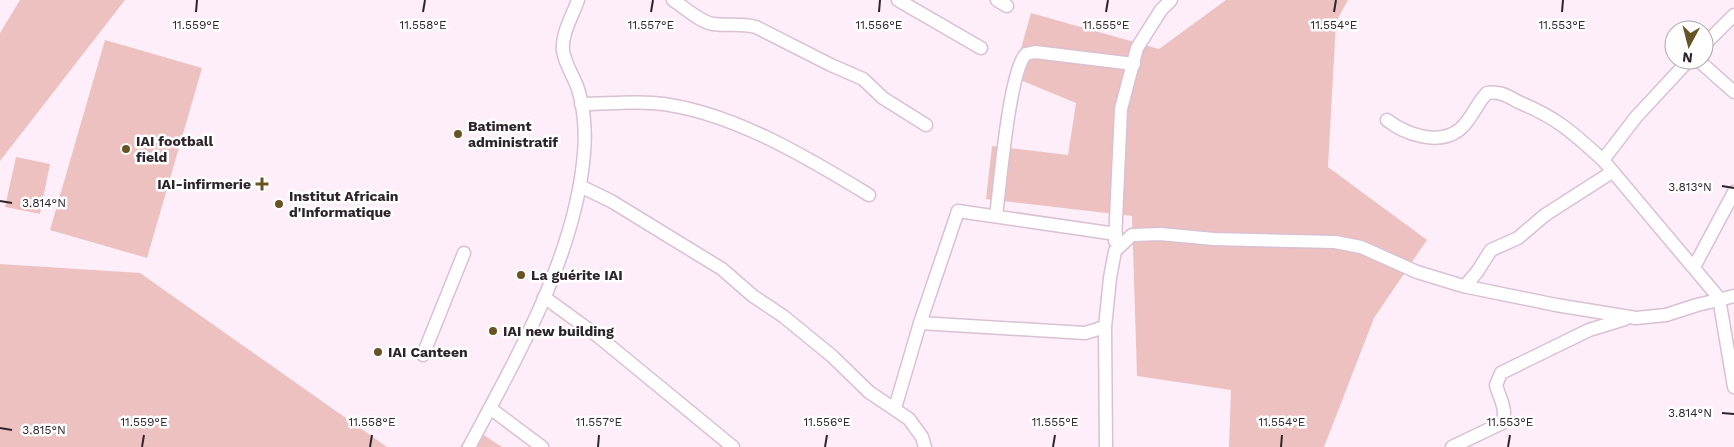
<svg xmlns="http://www.w3.org/2000/svg" width="1734" height="447" viewBox="0 0 1734 447" font-family="'Work Sans',sans-serif">
<style>
.green{fill:#edc1c0}
.lines{fill:none;stroke-linecap:round;stroke-linejoin:round}
.street-casing{stroke:#d9c0d3;stroke-width:15}
.street{stroke:#fff;stroke-width:12}
.ticks{fill:none;stroke:#2e252c;stroke-width:2}
.poi-dot{fill:#685423;stroke:#fff;stroke-width:2}
.labels{text-anchor:middle;stroke-width:5;stroke-linejoin:round;paint-order:stroke}
.poi-label{font-size:14px;font-weight:bold;fill:#2e252c;stroke:#fff;text-anchor:start}
.ticks-label{font-size:12px;text-anchor:middle;fill:#2e252c;stroke:#fff;stroke-width:5;stroke-linejoin:round;paint-order:stroke}
</style>
<rect width="100%" height="100%" fill="#feeefa"/>
<g class="green">
<polygon points="20,0 125,0 0,161 0,33"/>
<polygon points="1226,0 1348,0 1336,22 1328,167 1427,240 1374,318 1324,447 1229,447 1231,390 1137,376 1132,216 986,199 992,146 1068,155 1076,103 1013,77 1031,13 1159,49"/>
<polygon points="105,40 202,68 147,258 50,230"/>
<polygon points="16,157 50,164 40,214 5,207"/>
<polygon points="0,264 140,273 387,447 0,447"/>
<polygon points="473,428 502,447 460,447"/>
</g>
<g class="lines">
<g class="street-casing">
<g id="street">
<path d="M673,0C684,7 700,22 713,24C728,26 741,23 756,27L831,65L863,79L883,98L926,125"/>
<polyline points="898,0 981,48"/>
<polyline points="997,0 1007,6"/>
<polyline points="1704,45 1734,15"/>
<polyline points="1689,60 1636,117 1603,160 1719,298 1734,387"/>
<polyline points="1698,60 1734,92"/>
<path d="M581,104C604,104 629,101 653,103C727,109 807,157 869,195"/>
<path d="M1387,120C1405,134 1438,146 1459,130C1471,121 1476,104 1487,93C1502,90 1511,99 1523,104C1559,119 1575,135 1603,160"/>
<polyline points="580,186 611,201 722,269 753,296 783,316 832,356 869,392 909,419 922,437 925,447"/>
<path d="M996,216C1000,186 1009,71 1026,54L1035,52L1134,64"/>
<polyline points="1115,241 1121,109 1137,48 1161,10 1171,0"/>
<polyline points="1694,267 1734,192"/>
<polyline points="1465,286 1477,272 1491,250 1518,238 1545,215 1612,172"/>
<polyline points="544,297 599,337 733,447"/>
<polyline points="1105,327 1085,333 920,323 958,211 1116,234"/>
<polyline points="423,355 464,253"/>
<polyline points="490,408 542,447"/>
<polyline points="895,408 920,323"/>
<path d="M469,447C516,359 576,255 584,153C586,132 584,106 577,86C572,74 565,63 563,51C561,34 573,15 578,0"/>
<polyline points="1106,447 1105,327 1110,278 1115,251 1132,235 1160,234 1214,239 1335,242 1361,247 1417,272 1463,286 1556,305 1636,318 1666,315 1697,305 1734,296"/>
<path d="M1452,447L1502,423C1508,410 1499,397 1496,385L1501,373L1589,330L1625,319"/>
</g>
</g>
<use href="#street" class="street"/>
</g>
<path class="ticks" d="M196,12L197,0M423,12L425,0M651,12L653,0M879,12L880,0M1106,12L1108,0M1334,12L1336,0M1562,12L1563,0M1722,186L1734,188M0,201L12,203M1722,413L1734,414M0,428L12,430M142,447L144,435M370,447L372,435M598,447L599,435M825,447L827,435M1053,447L1055,435M1281,447L1282,435M1508,447L1510,435"/>
<g class="poi-dot">
<circle cx="458" cy="134" r="5"/>
<circle cx="126" cy="149" r="5"/>
<path d="M259.5 176.5h5v5h5v5h-5v5h-5v-5h-5v-5h5z"/>
<circle cx="279" cy="204" r="5"/>
<circle cx="521" cy="275" r="5"/>
<circle cx="493" cy="331" r="5"/>
<circle cx="378" cy="352" r="5"/>
</g>
<g class="labels">
<g class="poi-label">
<text x="468" y="131">Batiment<tspan x="468" dy="16">administratif</tspan></text>
<text x="136" y="146">IAI football<tspan x="136" dy="16">field</tspan></text>
<text x="251" y="189" text-anchor="end">IAI-infirmerie</text>
<text x="289" y="201">Institut Africain<tspan x="289" dy="16">d'Informatique</tspan></text>
<text x="531" y="280">La guérite IAI</text>
<text x="503" y="336">IAI new building</text>
<text x="388" y="357">IAI Canteen</text>
</g>
</g>
<g class="ticks-label">
<text x="196" y="29">11.559°E</text>
<text x="423" y="29">11.558°E</text>
<text x="651" y="29">11.557°E</text>
<text x="879" y="29">11.556°E</text>
<text x="1106" y="29">11.555°E</text>
<text x="1334" y="29">11.554°E</text>
<text x="1562" y="29">11.553°E</text>
<text x="1690" y="191">3.813°N</text>
<text x="44" y="207">3.814°N</text>
<text x="1690" y="417">3.814°N</text>
<text x="144" y="426">11.559°E</text>
<text x="372" y="426">11.558°E</text>
<text x="599" y="426">11.557°E</text>
<text x="827" y="426">11.556°E</text>
<text x="1055" y="426">11.555°E</text>
<text x="1282" y="426">11.554°E</text>
<text x="1510" y="426">11.553°E</text>
<text x="44" y="434">3.815°N</text>
</g>
<g transform="translate(1689 45) rotate(187)"><circle r="24" fill="#ffffff" stroke="#aba8ab"/>
<path d="M0-4L9 19L0 12L-9 19Z" fill="#685423"/>
<text y="-8" font-size="14" font-weight="bold" text-anchor="middle" fill="#2e252c">N</text>
</g>
</svg>
